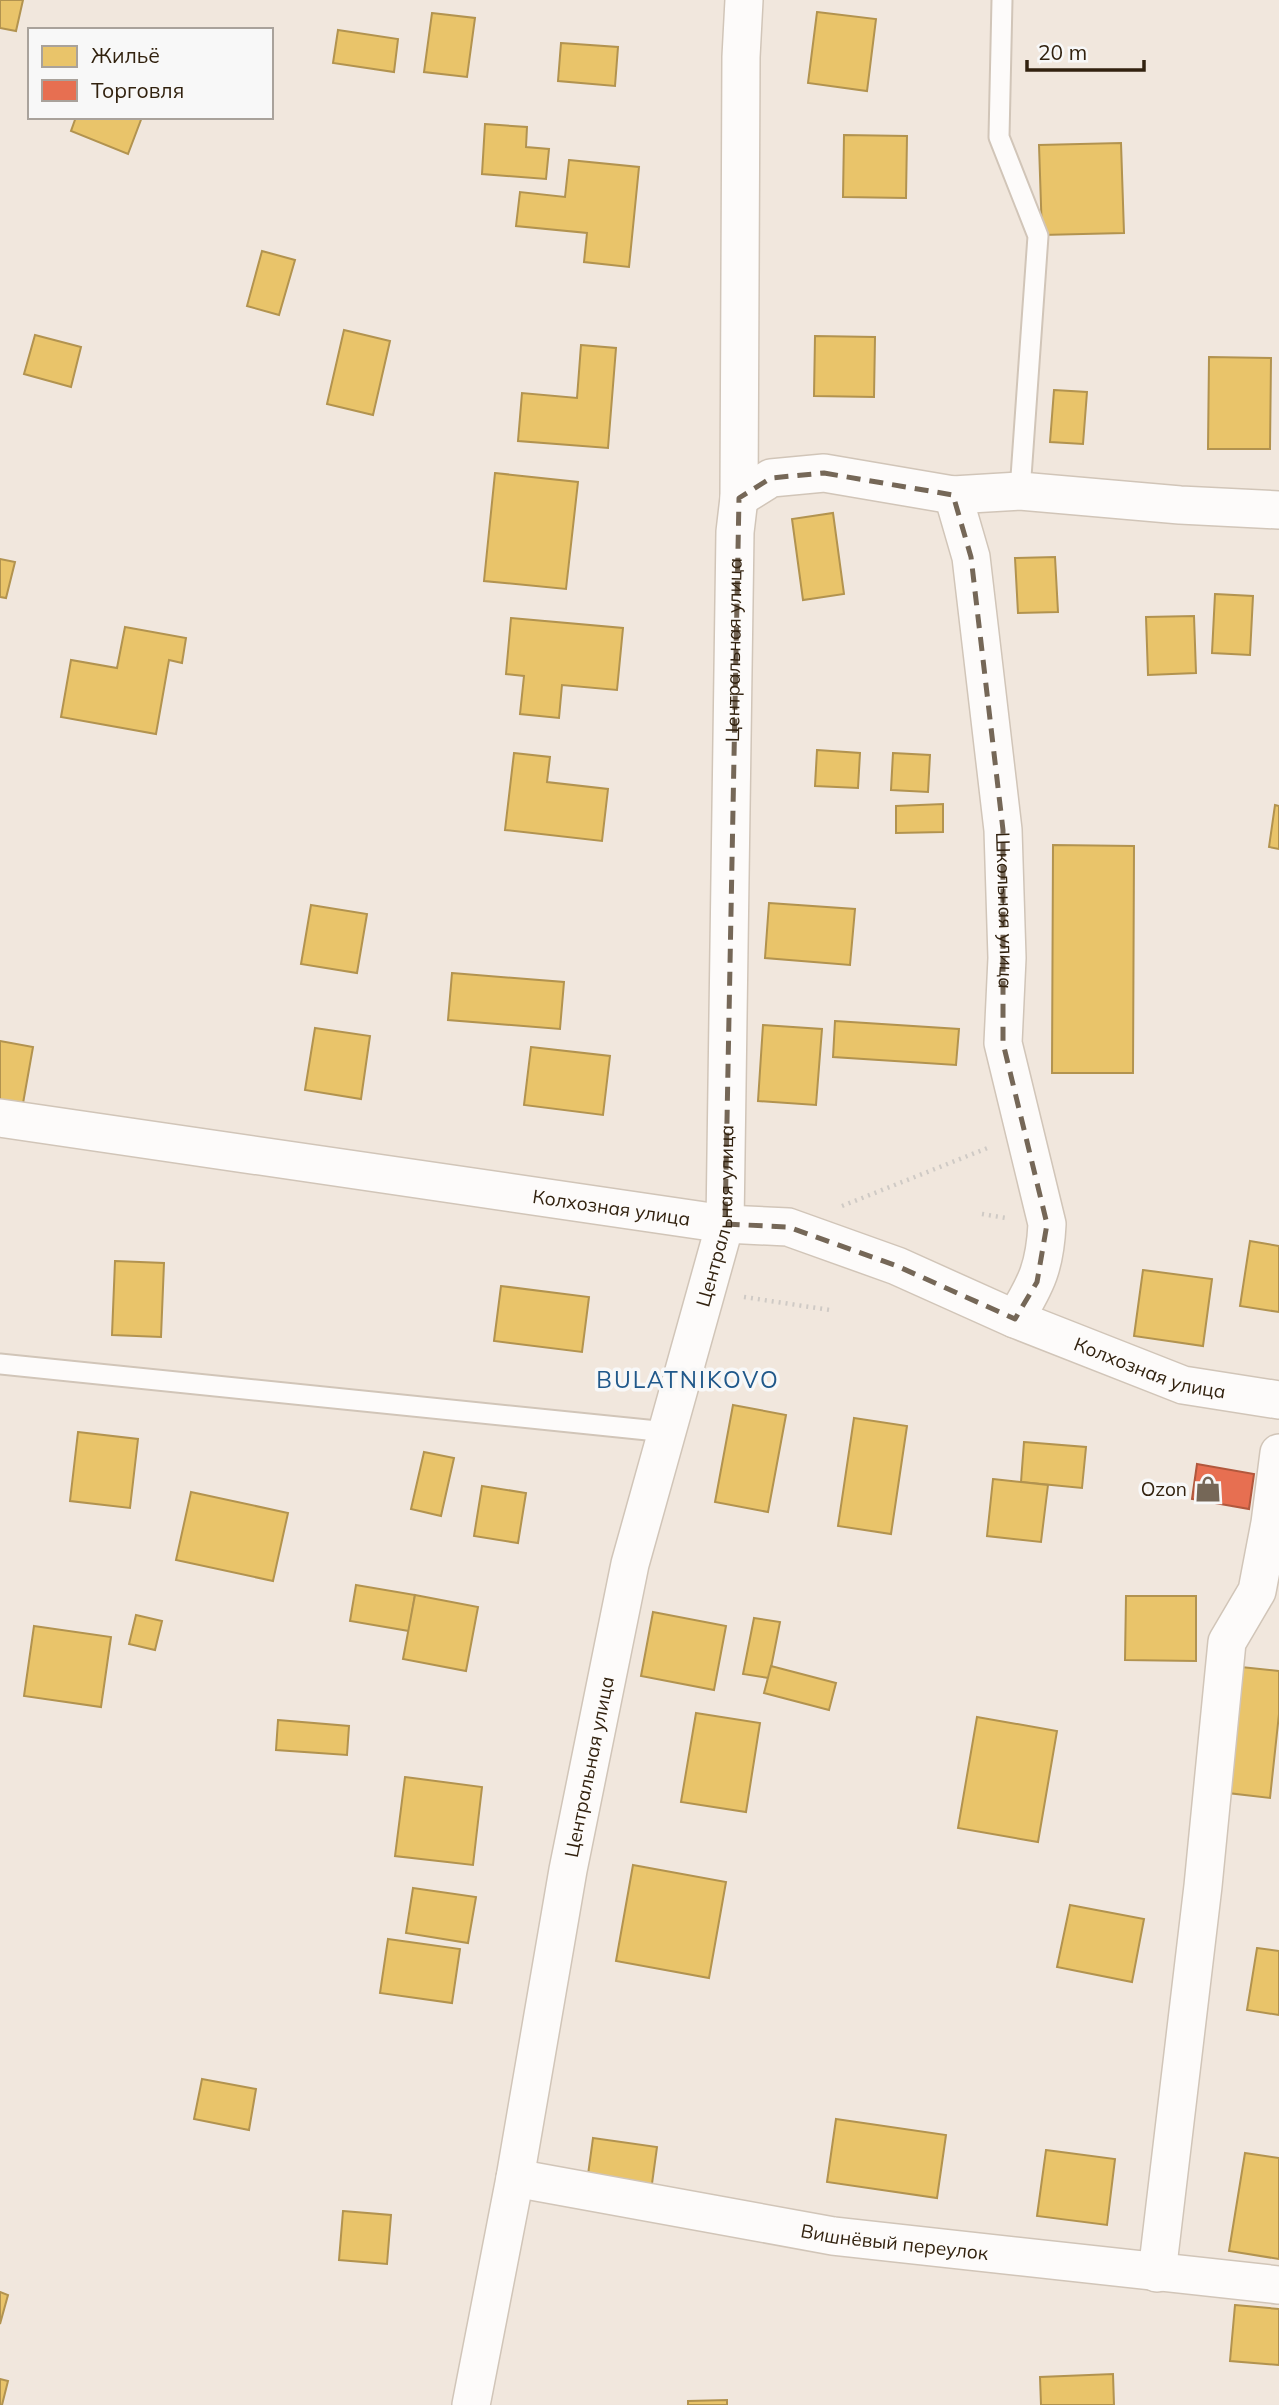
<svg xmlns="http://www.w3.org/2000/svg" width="1279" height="2405" viewBox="0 0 1279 2405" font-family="Mulish,sans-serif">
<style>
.homes{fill:#e9c46a;stroke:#b2934f;stroke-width:2}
.shops{fill:#e76f51;stroke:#b1583d;stroke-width:2}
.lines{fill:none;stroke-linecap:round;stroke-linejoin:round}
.lane-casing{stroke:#d1c5b8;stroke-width:23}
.street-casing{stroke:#d1c5b8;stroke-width:40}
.path{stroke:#cfcac5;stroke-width:4.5;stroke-dasharray:2 5;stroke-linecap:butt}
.lane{stroke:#fdfbfa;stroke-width:19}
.street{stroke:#fdfbfa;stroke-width:37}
.marked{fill:none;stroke:#756757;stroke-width:5;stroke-dasharray:14 9;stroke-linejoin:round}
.labels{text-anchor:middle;stroke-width:7;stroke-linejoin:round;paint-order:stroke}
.street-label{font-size:19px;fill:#32220f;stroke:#f8f8f8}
.poi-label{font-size:19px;fill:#32220f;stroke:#f8f8f8;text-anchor:end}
.quarter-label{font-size:23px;letter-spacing:2px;fill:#20588a;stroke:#f8f8f8}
</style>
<rect width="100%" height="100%" fill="#f1e7dd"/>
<g class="homes">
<polygon points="0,0 23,0 16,31 0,28"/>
<polygon points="817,12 876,19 867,91 808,83"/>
<polygon points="432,13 475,18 467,77 424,72"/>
<polygon points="338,30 398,39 394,72 333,63"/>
<polygon points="561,43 618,47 615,86 558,81"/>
<polygon points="76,117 142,117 128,154 71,131"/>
<polygon points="485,124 527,127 526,147 549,149 546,179 482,174"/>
<polygon points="844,135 907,136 906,198 843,197"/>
<polygon points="1121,143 1124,233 1042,235 1039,145"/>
<polygon points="569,160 639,167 629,267 584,262 587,233 516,226 520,192 565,197"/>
<polygon points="262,251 295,260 279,315 247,306"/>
<polygon points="344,330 390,341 373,415 327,404"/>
<polygon points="35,335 81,347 71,387 24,374"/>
<polygon points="815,336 875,337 874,397 814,396"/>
<polygon points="581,345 616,348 608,448 518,441 522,393 577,398"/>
<polygon points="1209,357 1271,358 1270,449 1208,449"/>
<polygon points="1054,390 1087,392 1083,444 1050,442"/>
<polygon points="495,473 578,482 566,589 484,581"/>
<polygon points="833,513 844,594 803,600 792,519"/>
<polygon points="1055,557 1058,612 1018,613 1015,558"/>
<polygon points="0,559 15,562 6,598 0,597"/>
<polygon points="1215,594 1253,596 1250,655 1212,653"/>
<polygon points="1194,616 1196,673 1148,675 1146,617"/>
<polygon points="511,618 623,628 617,690 562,685 559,718 520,714 524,676 506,674"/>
<polygon points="125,627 186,638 182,663 169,660 156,734 61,717 71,660 117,668"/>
<polygon points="817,750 860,753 858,788 815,786"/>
<polygon points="514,753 550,757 547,782 608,789 602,841 505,830"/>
<polygon points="893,753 930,755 928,792 891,790"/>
<polygon points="943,804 943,832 896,833 896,806"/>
<polygon points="1275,805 1279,806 1279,849 1269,847"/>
<polygon points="1053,845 1134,846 1133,1073 1052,1073"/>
<polygon points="769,903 855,909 850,965 765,958"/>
<polygon points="311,905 367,914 357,973 301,964"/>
<polygon points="452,973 564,982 560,1029 448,1020"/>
<polygon points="835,1021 959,1029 956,1065 833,1057"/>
<polygon points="763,1025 822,1029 816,1105 758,1101"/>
<polygon points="315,1028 370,1036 361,1099 305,1090"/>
<polygon points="0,1041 33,1047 22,1109 0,1105"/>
<polygon points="531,1047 610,1056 603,1115 524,1105"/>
<polygon points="1250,1241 1279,1246 1279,1312 1240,1306"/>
<polygon points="115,1261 164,1263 161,1337 112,1335"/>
<polygon points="1143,1270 1212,1279 1203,1346 1134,1336"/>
<polygon points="501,1286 589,1297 582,1352 494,1341"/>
<polygon points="733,1405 786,1415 768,1512 715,1502"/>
<polygon points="854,1418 907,1426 891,1534 838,1526"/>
<polygon points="78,1432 138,1439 130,1508 70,1501"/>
<polygon points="1024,1442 1086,1447 1082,1488 1021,1482"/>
<polygon points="424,1452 454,1458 441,1516 411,1509"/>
<polygon points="993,1479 1048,1485 1041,1542 987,1536"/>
<polygon points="482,1486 526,1493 518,1543 474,1536"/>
<polygon points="191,1492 288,1513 273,1581 176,1560"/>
<polygon points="356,1585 415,1595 409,1631 350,1621"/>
<polygon points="415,1595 478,1607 466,1671 403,1659"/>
<polygon points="1126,1596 1196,1596 1196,1661 1125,1660"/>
<polygon points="653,1612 726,1626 714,1690 641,1676"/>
<polygon points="136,1615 162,1621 155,1650 129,1644"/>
<polygon points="754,1618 780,1622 769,1678 743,1674"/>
<polygon points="34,1626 111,1637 101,1707 24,1696"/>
<polygon points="771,1666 836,1683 829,1710 764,1693"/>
<polygon points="1241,1667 1279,1671 1279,1714 1270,1798 1228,1793"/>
<polygon points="696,1713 760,1723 746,1812 681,1802"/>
<polygon points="977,1717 1057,1731 1038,1842 958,1828"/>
<polygon points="278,1720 349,1726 347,1755 276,1750"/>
<polygon points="405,1777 482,1787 473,1865 395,1856"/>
<polygon points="633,1865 726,1882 709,1978 616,1961"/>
<polygon points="413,1888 476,1897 468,1943 406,1933"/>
<polygon points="1070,1905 1144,1919 1132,1982 1057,1967"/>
<polygon points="388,1939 460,1949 452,2003 380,1993"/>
<polygon points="1257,1948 1279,1951 1279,2015 1247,2010"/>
<polygon points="202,2079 256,2089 249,2130 194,2119"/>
<polygon points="836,2119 946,2135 937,2198 827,2182"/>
<polygon points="593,2138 657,2147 651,2191 587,2182"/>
<polygon points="1046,2150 1115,2159 1107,2225 1037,2216"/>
<polygon points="1245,2153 1279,2158 1279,2259 1229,2251"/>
<polygon points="343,2211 391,2215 387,2264 339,2260"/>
<polygon points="0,2292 8,2295 0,2324"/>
<polygon points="1235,2305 1279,2309 1279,2365 1230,2361"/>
<polygon points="1113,2374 1114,2405 1041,2405 1040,2377"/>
<polygon points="0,2379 8,2381 2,2405 0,2405"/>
<polygon points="727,2400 727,2405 688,2405 688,2401"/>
</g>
<polygon class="shops" points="1197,1464 1254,1474 1249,1509 1192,1499"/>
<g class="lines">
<g class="lane-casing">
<g id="lane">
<polyline points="1002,0 999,137 1038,236 1020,491"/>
<polyline points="0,1364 667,1432"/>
</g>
</g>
<g class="street-casing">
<g id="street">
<path id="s1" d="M953,495L971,557L1003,830L1007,958L1003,1043L1047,1224C1045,1266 1037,1283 1015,1319"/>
<polyline points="739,498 771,478 824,473 953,495 1020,491 1180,505 1279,510"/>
<path id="s2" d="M0,1118L725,1224L788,1227L897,1266L1015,1319L1183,1385L1279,1400"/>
<path id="s3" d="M515,2178L833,2236L1279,2285"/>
<polyline points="1157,2273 1203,1886 1227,1642 1257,1591 1270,1523 1279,1453"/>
<path id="s4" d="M471,2405L515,2178L568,1870L630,1564L725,1224L735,532L739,498L741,57L744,0"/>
</g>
</g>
<g class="path">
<polyline points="842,1206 990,1147"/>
<polyline points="982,1214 1006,1218"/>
<polyline points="744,1297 830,1310"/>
</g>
<use href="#lane" class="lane"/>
<use href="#street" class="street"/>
</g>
<path class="marked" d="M824,473L953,495L971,557L1003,830V1043L1047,1224L1037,1282L1015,1319L897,1266L788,1227L725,1224L739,498L771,478Z"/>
<defs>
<g id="shop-bare" transform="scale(2.1)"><path d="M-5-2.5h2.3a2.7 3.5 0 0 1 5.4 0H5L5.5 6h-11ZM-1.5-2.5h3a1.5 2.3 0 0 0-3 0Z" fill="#756757" stroke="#f8f8f8" stroke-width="2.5" paint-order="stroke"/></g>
</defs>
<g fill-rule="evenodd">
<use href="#shop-bare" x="1208" y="1489"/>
</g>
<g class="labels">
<g class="street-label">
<text dy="7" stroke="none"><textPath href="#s4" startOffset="1783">Центральная улица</textPath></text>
<text dy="7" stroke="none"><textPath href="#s1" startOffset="420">Школьная улица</textPath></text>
<text dy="7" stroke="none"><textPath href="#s2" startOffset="618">Колхозная улица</textPath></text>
<text dy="7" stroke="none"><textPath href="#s4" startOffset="1216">Центральная улица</textPath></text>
<text dy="7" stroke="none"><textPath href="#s2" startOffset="1185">Колхозная улица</textPath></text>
<text dy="7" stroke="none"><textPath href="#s4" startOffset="649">Центральная улица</textPath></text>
<text dy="7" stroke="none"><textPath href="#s3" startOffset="385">Вишнёвый переулок</textPath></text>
</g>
<g class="poi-label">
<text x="1187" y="1496">Ozon</text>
</g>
<g class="quarter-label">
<text x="688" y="1388">BULATNIKOVO</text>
</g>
</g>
<rect x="28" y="28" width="245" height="91" fill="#f8f8f8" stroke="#a9a29b" stroke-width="2"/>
<rect x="42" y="46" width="35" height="21" fill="#e9c46a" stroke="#a9a29b" stroke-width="2"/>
<text x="91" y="63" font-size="21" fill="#32220f">Жильё</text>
<rect x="42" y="80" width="35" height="21" fill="#e76f51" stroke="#a9a29b" stroke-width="2"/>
<text x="91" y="98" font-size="21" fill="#32220f">Торговля</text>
<path d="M1027 60v10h117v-10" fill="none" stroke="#32220f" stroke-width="3.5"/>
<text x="1038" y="60" font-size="21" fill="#32220f" stroke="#f8f8f8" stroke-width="5" paint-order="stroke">20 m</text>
</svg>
